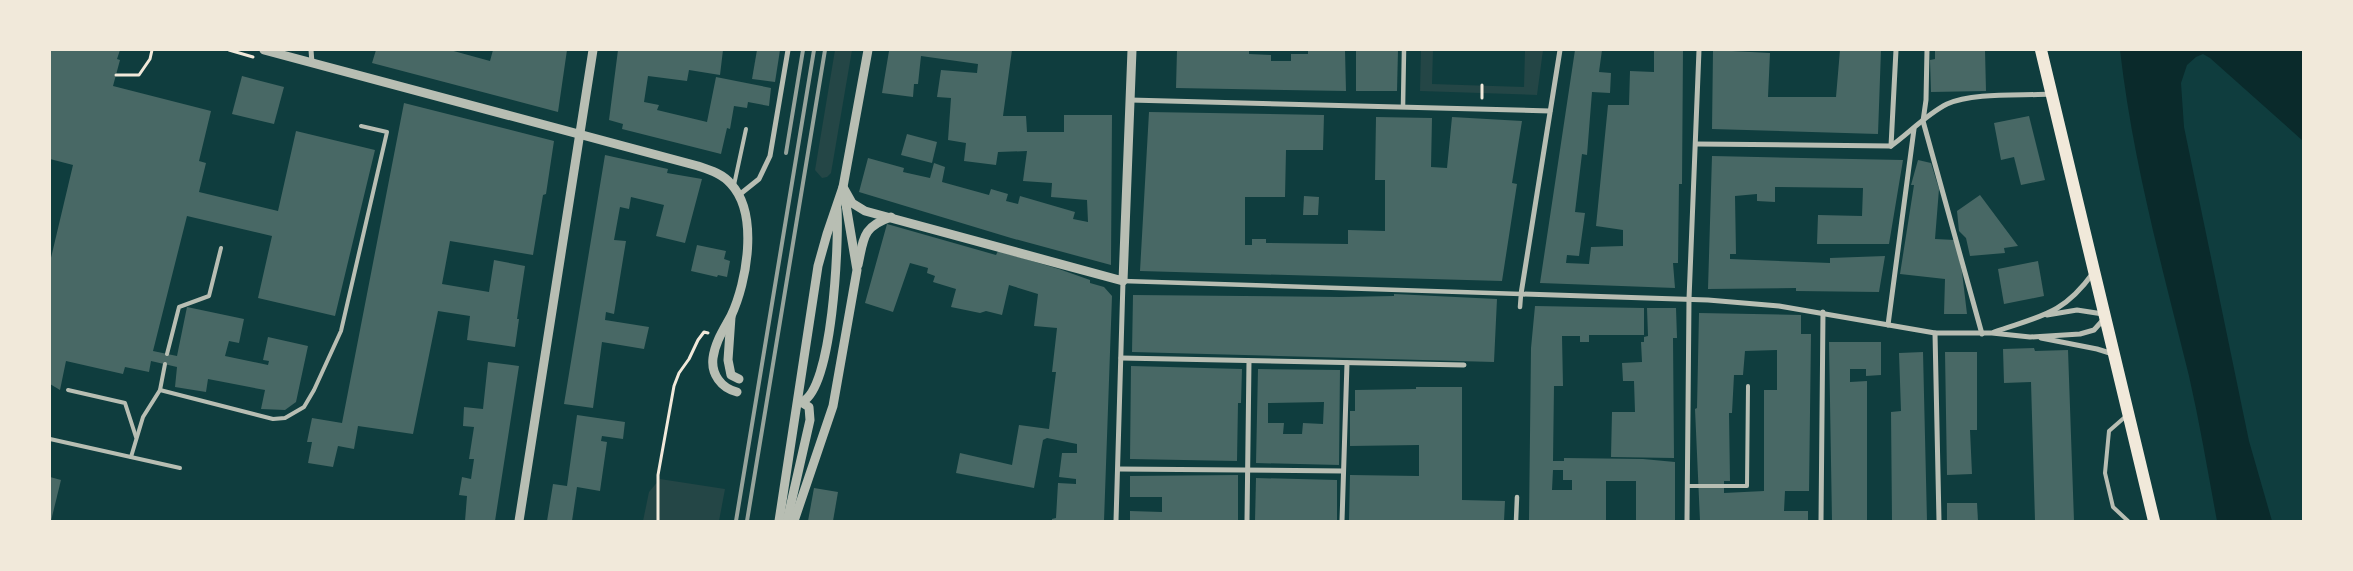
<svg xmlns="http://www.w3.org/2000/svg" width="2353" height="571" viewBox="0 0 2353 571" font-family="Arial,sans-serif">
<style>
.green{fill:#244646}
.water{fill:#0a2a2b}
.building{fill:#486865;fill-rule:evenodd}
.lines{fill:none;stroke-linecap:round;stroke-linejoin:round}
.path{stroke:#f1e9da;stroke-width:3}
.service{stroke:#b8beb3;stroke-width:4}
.pedestrian{stroke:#b8beb3;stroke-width:4.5}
.minor{stroke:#b8beb3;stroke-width:5}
.tertiary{stroke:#b8beb3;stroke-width:9}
.primary{stroke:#f1e9da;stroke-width:12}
.rail{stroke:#97a49c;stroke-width:4}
</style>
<rect width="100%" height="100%" fill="#0f3d3e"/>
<g class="green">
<polygon points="835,50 852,50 831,173 827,177 822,178 815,170"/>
<polygon points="1421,50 1433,50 1432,84 1524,87 1525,50 1543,50 1537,95 1420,91"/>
<polygon points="660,479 725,489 719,521 643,521 649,492"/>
</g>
<path class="water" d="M2120,50H2303V141L2210,58L2203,54L2196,57L2187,65L2181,83L2184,127L2249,441L2272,521H2217C2208,473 2200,424 2189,376C2162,266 2133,163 2120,50Z"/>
<g class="building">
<polygon points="50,50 120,50 117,59 120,60 113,86 211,111 199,161 206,163 199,192 278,211 296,131 375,150 335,316 258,298 272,236 187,216 153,351 177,356 187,307 244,319 239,343 229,341 225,356 268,365 269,361 263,360 268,337 308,346 296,402 285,410 261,409 265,390 208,379 206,392 175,387 177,367 151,361 149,372 125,367 123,374 66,361 60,390 50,384 50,262 73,165 50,159"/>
<polygon points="376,50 450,50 490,61 493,50 567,50 558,112 372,63"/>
<polygon points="618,50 723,50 720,75 689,70 687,81 648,76 644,102 659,105 657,110 707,122 716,77 771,88 769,106 748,102 747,108 734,106 730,129 727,128 721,154 622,129 623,124 609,120"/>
<polygon points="757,50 780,50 775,82 752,79"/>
<polygon points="895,50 1012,50 1003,116 1026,116 1027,132 1064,132 1064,115 1112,115 1111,265 1011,238 859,192 868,158 904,168 903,172 930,178 934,163 945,167 942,182 989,195 991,189 1008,194 1006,201 1018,204 1020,196 1075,212 1073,219 1088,222 1087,200 1051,197 1052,183 1023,181 1027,151 998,152 996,165 964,161 966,143 948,140 951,98 937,97 941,70 977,73 978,64 921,56 918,84 914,84 913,97 882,93 889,51"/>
<polygon points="1177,50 1249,50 1249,54 1271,55 1271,61 1291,61 1291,54 1308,54 1308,50 1345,50 1346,91 1176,88"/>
<polygon points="1356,50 1398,50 1397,91 1356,91"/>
<polygon points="1575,50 1602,50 1599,72 1611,73 1610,93 1592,92 1587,155 1582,154 1575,212 1585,213 1579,256 1567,255 1566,263 1589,264 1591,247 1623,246 1623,230 1596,226 1608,105 1629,105 1630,71 1654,72 1654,50 1683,50 1682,184 1679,184 1678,263 1673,263 1675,288 1540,283"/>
<polygon points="1713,50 1770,53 1768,97 1836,97 1840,50 1881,50 1878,134 1712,129"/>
<polygon points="1935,50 1985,50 1986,91 1931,92 1930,60 1935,59"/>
<polygon points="242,76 284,87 274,124 232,114"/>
<polygon points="404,103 554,141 546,194 543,195 533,255 450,241 442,284 489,292 494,260 525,266 517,319 519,319 515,347 467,340 470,316 438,311 413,434 358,426 354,449 338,446 333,467 308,463 312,442 307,442 312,418 342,423"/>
<polygon points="1149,112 1324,115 1323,150 1286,150 1285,197 1245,197 1245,245 1252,245 1252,239 1266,239 1266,243 1348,244 1348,230 1385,231 1385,180 1375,180 1376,117 1432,118 1431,167 1447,168 1452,117 1522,121 1512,183 1517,184 1502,281 1140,271"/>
<polygon points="2029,116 2045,180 2021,185 2014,157 2001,160 1994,123"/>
<polygon points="907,134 937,142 932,163 901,155"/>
<polygon points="605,155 668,169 667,173 702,179 685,243 656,236 664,205 631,197 629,209 620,207 614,240 626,241 614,314 606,312 605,320 649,327 644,349 602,342 593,408 564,404"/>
<polygon points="1712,156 1903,160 1889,244 1817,244 1818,215 1862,216 1863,188 1775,187 1775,202 1757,201 1757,194 1735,196 1736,254 1730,254 1730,259 1830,263 1830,258 1885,256 1879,292 1796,291 1796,288 1708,289"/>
<polygon points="1918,160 1931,163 1939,189 1935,239 1955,240 1962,272 1967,314 1944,314 1945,279 1900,274 1914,185 1911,185"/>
<polygon points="1980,195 2018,246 2004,248 2005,253 1970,256 1966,238 1959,231 1957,211"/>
<polygon points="1304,196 1319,197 1318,215 1303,215"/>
<polygon points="887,224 996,255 998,251 1059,269 1090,280 1090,283 1104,287 1112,296 1104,521 1052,521 1052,519 1056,518 1058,483 1076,484 1076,479 1059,477 1062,453 1077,453 1077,444 1047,438 1043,440 1034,488 956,473 960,453 1012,465 1019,425 1049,429 1056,372 1052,372 1057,328 1034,326 1038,294 1009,285 1002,315 986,311 980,313 951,307 956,289 933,282 935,276 927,273 928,268 910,263 893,312 865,303"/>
<polygon points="697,245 726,251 724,259 730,261 727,277 718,275 717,277 691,271"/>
<polygon points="2038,261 2044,296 2004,304 1998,269"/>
<polygon points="1394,294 1497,299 1494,362 1132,352 1133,295 1341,297 1394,296"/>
<path d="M1535,306L1644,308V335H1589V342H1580V336H1562L1563,386H1554L1553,461H1564V458L1643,459L1675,462V521H1636V481H1606V521H1529L1531,348ZM1553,470H1563V480H1572V490H1552Z"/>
<polygon points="1647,308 1676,308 1677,338 1673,338 1674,458 1611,457 1612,412 1635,412 1634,381 1623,381 1622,363 1642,362 1641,342 1644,342 1644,337 1648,336"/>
<path d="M1699,313L1801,315V334H1811L1809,491H1785L1784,511H1808V521H1700L1695,409L1697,408ZM1777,350V390H1764V491L1724,493V481H1730L1729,413H1732L1734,375H1743L1745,351Z"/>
<polygon points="1829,342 1881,342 1881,375 1866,376 1866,369 1850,369 1850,382 1867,381 1867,521 1832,521"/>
<polygon points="2034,348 2035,351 2068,350 2074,521 2035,521 2031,382 2004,383 2003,349"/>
<polygon points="1923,352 1927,521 1892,521 1891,412 1901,411 1899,353"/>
<polygon points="1945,352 1977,352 1977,430 1970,430 1972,474 1947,475"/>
<polygon points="488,362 519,366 495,521 465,521 467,496 459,495 462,477 471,479 474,459 469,459 474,427 463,426 464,407 483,409"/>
<polygon points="1131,366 1242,369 1241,403 1238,403 1237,461 1130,459"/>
<path d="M1258,369L1340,370L1339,465L1256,463ZM1324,402L1323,424L1303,423L1302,434H1283L1284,423H1268V403Z"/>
<polygon points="1416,387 1462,387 1462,500 1505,501 1504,521 1349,521 1350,475 1419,476 1419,445 1350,446 1350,411 1355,411 1355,390 1416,389"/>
<polygon points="577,415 625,422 623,439 602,436 601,441 607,442 600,491 577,487 572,521 547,521 553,484 567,486"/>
<polygon points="1238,475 1238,521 1130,521 1130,511 1162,512 1162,497 1130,497 1130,476"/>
<polygon points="50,477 61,480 51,521 50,521"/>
<polygon points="1256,478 1337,480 1337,521 1255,521"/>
<polygon points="814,488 838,492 833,521 808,521"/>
<polygon points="1947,503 1977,503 1978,521 1947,521"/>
</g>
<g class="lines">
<g class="path">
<polyline points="229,50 253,57"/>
<polyline points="116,75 139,75 150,59 152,50"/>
<polyline points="1482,98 1482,85"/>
<polyline points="658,521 658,475 674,386 679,373 689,359 698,340 704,332 708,333"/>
</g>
<g class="service">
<polyline points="734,185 746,129"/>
<polyline points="167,354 179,307 209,296 221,248"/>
<polyline points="68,390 125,403 136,437"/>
<polyline points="160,390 273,419 285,418 304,407 314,390 341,331 387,132 361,126"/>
<polyline points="2125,417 2109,431 2105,473 2113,507 2128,521"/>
<polyline points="50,439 180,468"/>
<polyline points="131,457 143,417 160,390 165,364"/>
<polyline points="1687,486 1747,486 1748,386"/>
</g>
<g class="pedestrian">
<polyline points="1403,106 1404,50"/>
<polyline points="1123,281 1521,294 1520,307"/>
<polyline points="1516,521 1517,497"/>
</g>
<g class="minor">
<polyline points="311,50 312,63"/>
<polyline points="1560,50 1521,294 1708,300 1779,306 1935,333 1992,333 2030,337 2080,334 2094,330 2103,320"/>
<polyline points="1927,50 1926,100 1923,121 1982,334"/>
<polyline points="1130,100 1550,111"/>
<polyline points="1696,144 1891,146"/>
<path d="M1891,146C1909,133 1927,114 1947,104C1973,92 2022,96 2051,94"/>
<polyline points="1891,146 1896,50"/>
<polyline points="739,195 759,179 770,156 788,50"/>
<polyline points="2047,315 2077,310 2103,314"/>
<polyline points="1888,325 1914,129"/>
<path d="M1994,332C2040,316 2063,315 2093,273"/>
<polyline points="1935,333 1939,521"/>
<polyline points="2041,338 2097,349 2113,354"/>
<polyline points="1121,358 1464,365"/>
<polyline points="1118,469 1343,471"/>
<polyline points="1116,521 1123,281"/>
<polyline points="1247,521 1249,361"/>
<polyline points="1342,521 1347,363"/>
<polyline points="1687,521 1689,299 1699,50"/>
<polyline points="1821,521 1823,312"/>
</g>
<g class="tertiary">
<path d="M264,50L698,166C710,170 723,174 731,184C759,214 747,282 731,316C724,329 715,342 713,358C711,374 721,388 737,392"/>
<polyline points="843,187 852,203 865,211 1123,281 1132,50"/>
<path d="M858,265C864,238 862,227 891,217"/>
<polyline points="731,317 728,360 731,375 739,379"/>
<path d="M801,402C833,392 839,240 837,209"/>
<polyline points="519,521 593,50"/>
<polyline points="779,521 818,266 827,234 843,187 868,50"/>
<polyline points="787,521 810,420 809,407 801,402"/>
<polyline points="794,521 833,406 857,270 844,193"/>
</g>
<polyline class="primary" points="2041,50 2154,521"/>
<g class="rail">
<polyline points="786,153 803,50"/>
<polyline points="736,521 814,50"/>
<polyline points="747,521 825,50"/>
</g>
</g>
<rect width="2353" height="571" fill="none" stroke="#f1e9da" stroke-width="102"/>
</svg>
